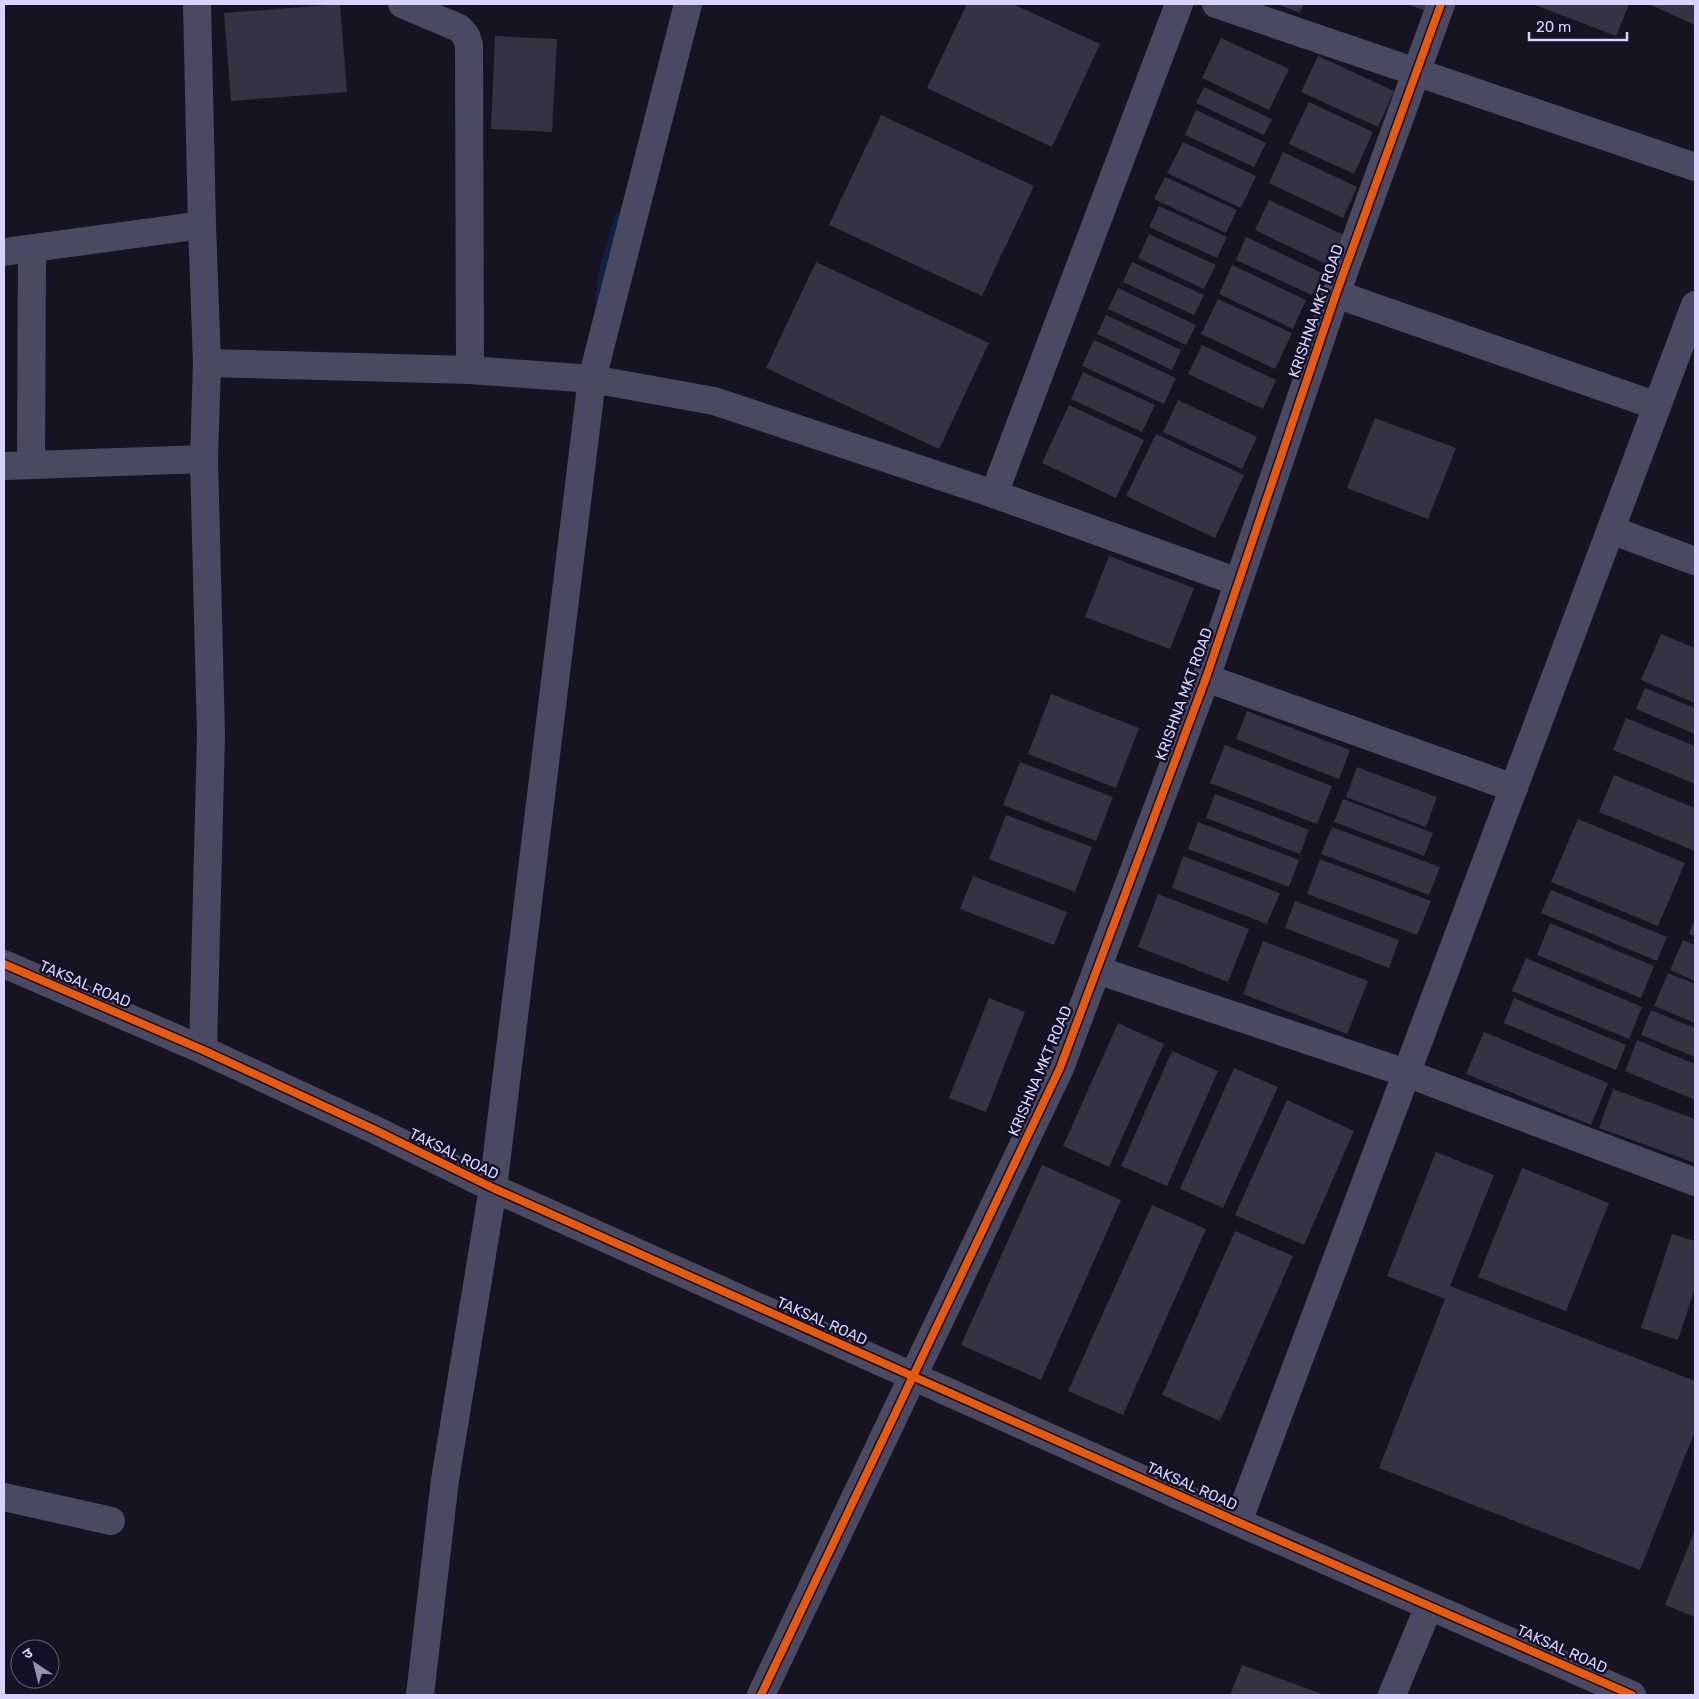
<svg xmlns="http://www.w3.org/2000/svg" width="1699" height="1699" viewBox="0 0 1699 1699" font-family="Rubik,'Noto Sans Devanagari',sans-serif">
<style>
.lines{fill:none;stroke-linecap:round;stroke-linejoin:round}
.stream{stroke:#0d2144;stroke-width:10}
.building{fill:#343243}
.minor{stroke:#4a4962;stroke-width:28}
.cycleway-casing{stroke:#130f26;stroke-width:11}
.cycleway{stroke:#e8590c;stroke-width:8}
.labels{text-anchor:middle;stroke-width:5;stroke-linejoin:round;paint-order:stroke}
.street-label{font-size:15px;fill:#d9d4ff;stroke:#130f26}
</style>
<rect width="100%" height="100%" fill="#161421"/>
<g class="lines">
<polyline class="stream" points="600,299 603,275 619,218"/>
</g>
<g class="building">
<polygon points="340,4 347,92 231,101 224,13"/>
<polygon points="967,4 1013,4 1100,44 1052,147 927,88"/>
<polygon points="1277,4 1304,4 1300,13"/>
<polygon points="1407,4 1432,4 1428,12"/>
<polygon points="1532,4 1629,4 1616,36"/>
<polygon points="1649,4 1695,4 1695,25"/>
<polygon points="495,36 557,39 552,132 491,129"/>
<polygon points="1221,38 1289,69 1269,110 1202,78"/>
<polygon points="1318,56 1394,91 1378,127 1301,92"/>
<polygon points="1204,87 1272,119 1264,135 1196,103"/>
<polygon points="1309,102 1373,132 1354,174 1289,144"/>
<polygon points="1196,110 1266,143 1254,167 1185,135"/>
<polygon points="881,115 1034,186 982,296 829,225"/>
<polygon points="1183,142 1256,176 1241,208 1167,173"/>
<polygon points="1283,152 1357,187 1343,218 1269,183"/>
<polygon points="1165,177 1237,210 1226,233 1154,199"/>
<polygon points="1269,200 1344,235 1330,266 1255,230"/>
<polygon points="1159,206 1227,237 1217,258 1149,227"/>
<polygon points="1149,234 1216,265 1204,289 1138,258"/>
<polygon points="1246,237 1322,273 1312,295 1236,260"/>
<polygon points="816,262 989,343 939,449 766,368"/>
<polygon points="1132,262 1204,295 1194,315 1123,282"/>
<polygon points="1232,265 1306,300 1293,329 1219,294"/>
<polygon points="1118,288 1196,325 1186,345 1108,309"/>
<polygon points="1218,299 1292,333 1275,369 1201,334"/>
<polygon points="1106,315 1181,350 1172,370 1097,334"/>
<polygon points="1094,340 1176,378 1164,404 1082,366"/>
<polygon points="1202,345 1276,380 1263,409 1188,374"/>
<polygon points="1083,372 1155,405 1142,432 1071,399"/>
<polygon points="1178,400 1257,437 1242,469 1163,432"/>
<polygon points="1069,405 1144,440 1116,498 1042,463"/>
<polygon points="1375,418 1456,448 1428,519 1347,488"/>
<polygon points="1156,434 1244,475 1215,538 1126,496"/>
<polygon points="1109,556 1194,588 1170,649 1085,617"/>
<polygon points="1661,634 1695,648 1695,703 1641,680"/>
<polygon points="1645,688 1695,708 1695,734 1636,709"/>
<polygon points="1051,694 1139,728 1116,788 1028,754"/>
<polygon points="1247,711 1350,750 1339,779 1236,739"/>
<polygon points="1626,718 1695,746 1695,784 1613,750"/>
<polygon points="1225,745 1332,786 1317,824 1210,783"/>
<polygon points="1020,762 1113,797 1096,841 1003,805"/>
<polygon points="1357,767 1437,797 1426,827 1346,797"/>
<polygon points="1614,775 1695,808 1695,851 1599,812"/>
<polygon points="1215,794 1309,830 1300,854 1206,818"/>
<polygon points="1343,799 1433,833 1424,856 1334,822"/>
<polygon points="1006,815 1092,847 1075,892 989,859"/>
<polygon points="1578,819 1685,863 1658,926 1551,882"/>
<polygon points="1198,822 1299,860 1289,887 1188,849"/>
<polygon points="1332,827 1440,867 1429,895 1321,854"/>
<polygon points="1183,856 1280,893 1267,924 1172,888"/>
<polygon points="1320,859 1431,901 1417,935 1307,894"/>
<polygon points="973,876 1067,912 1054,945 960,909"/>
<polygon points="1551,890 1667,937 1657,961 1541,913"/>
<polygon points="1158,894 1249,929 1228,982 1138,947"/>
<polygon points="1295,901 1399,940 1389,968 1285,928"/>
<polygon points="1695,918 1695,936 1689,934"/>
<polygon points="1550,923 1654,966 1641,998 1537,955"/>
<polygon points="1683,940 1695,945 1695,981 1670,970"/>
<polygon points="1263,941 1368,981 1347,1034 1243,994"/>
<polygon points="1526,958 1642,1007 1629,1039 1512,991"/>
<polygon points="1668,973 1695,984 1695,1023 1654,1006"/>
<polygon points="989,998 1025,1012 986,1112 949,1098"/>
<polygon points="1514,998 1626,1045 1616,1070 1504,1023"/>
<polygon points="1651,1010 1695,1028 1695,1057 1641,1035"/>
<polygon points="1118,1023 1164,1044 1109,1167 1063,1146"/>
<polygon points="1484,1032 1608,1083 1591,1125 1466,1074"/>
<polygon points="1637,1040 1695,1064 1695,1100 1625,1071"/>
<polygon points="1172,1051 1218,1071 1167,1186 1121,1166"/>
<polygon points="1234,1068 1278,1087 1223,1208 1180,1189"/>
<polygon points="1613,1089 1695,1119 1695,1163 1599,1128"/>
<polygon points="1287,1100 1354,1131 1304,1245 1235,1215"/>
<polygon points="1436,1152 1494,1175 1450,1286 1695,1381 1695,1431 1640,1570 1379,1468 1445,1299 1387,1276"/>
<polygon points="1042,1165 1121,1200 1041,1380 961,1345"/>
<polygon points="1522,1168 1609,1203 1566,1311 1478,1277"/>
<polygon points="1152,1205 1206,1229 1123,1415 1068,1391"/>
<polygon points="1235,1231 1293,1256 1220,1421 1162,1395"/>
<polygon points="1672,1234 1695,1241 1695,1288 1678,1340 1641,1328"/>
<polygon points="1695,1530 1695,1617 1665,1605"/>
<polygon points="1242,1665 1325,1695 1230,1695"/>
</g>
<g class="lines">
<g class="minor">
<polyline points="197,4 202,225 207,363 204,459 211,735 203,1050"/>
<polyline points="402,4 459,28 466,36 469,45 470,370"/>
<polyline points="1216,4 1695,167"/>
<polyline points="4,252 202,225"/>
<polyline points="1336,294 1657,406"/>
<polyline points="207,363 470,370 592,379 714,401 994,494 1238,582"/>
<polyline points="31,465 32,249"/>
<polyline points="4,466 204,459"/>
<polyline points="994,494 1179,4"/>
<polyline points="1611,530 1695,561"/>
<polyline points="1206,678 1514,788"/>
<polyline points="4,964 203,1050 373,1129 493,1188 1238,1522 1632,1695"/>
<polyline points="1097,970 1406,1073 1695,1182"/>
<polyline points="4,1497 111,1521"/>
<polyline points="1238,1522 1695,305"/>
<polyline points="420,1695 445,1480 493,1188 592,379 688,4"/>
<polyline points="761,1695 1060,1068 1206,678 1336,294 1441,4"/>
<polyline points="1392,1695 1429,1606"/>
</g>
<g class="cycleway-casing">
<g id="cycleway">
<polyline points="4,964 203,1050 373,1129 493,1188 1238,1522 1632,1695"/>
<polyline points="761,1695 1060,1068 1206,678 1336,294 1441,4"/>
</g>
</g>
<use href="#cycleway" class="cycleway"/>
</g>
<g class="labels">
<g class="street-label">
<text transform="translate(1316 311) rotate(-71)" y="5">KRISHNA MKT ROAD</text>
<text transform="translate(1184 694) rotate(-70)" y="5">KRISHNA MKT ROAD</text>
<text transform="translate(85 984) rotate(23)" y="5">TAKSAL ROAD</text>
<text transform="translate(1040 1071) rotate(-67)" y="5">KRISHNA MKT ROAD</text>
<text transform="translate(454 1154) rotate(26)" y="5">TAKSAL ROAD</text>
<text transform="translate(822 1321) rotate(24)" y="5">TAKSAL ROAD</text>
<text transform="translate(1192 1486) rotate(24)" y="5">TAKSAL ROAD</text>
<text transform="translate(1562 1649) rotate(24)" y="5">TAKSAL ROAD</text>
</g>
</g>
<rect width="1699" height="1699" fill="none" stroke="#d9d4ff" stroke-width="10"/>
<g transform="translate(35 1664) rotate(325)"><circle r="24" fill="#130f26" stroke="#625e7d"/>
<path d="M0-4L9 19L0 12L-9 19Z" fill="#9591b1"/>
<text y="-8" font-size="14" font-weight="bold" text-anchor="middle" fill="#d9d4ff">उ</text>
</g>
<path d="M1529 32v8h98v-8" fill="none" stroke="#d9d4ff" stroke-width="2.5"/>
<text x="1536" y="32" font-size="15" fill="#d9d4ff" stroke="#130f26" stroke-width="4" paint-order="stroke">20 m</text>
</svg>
